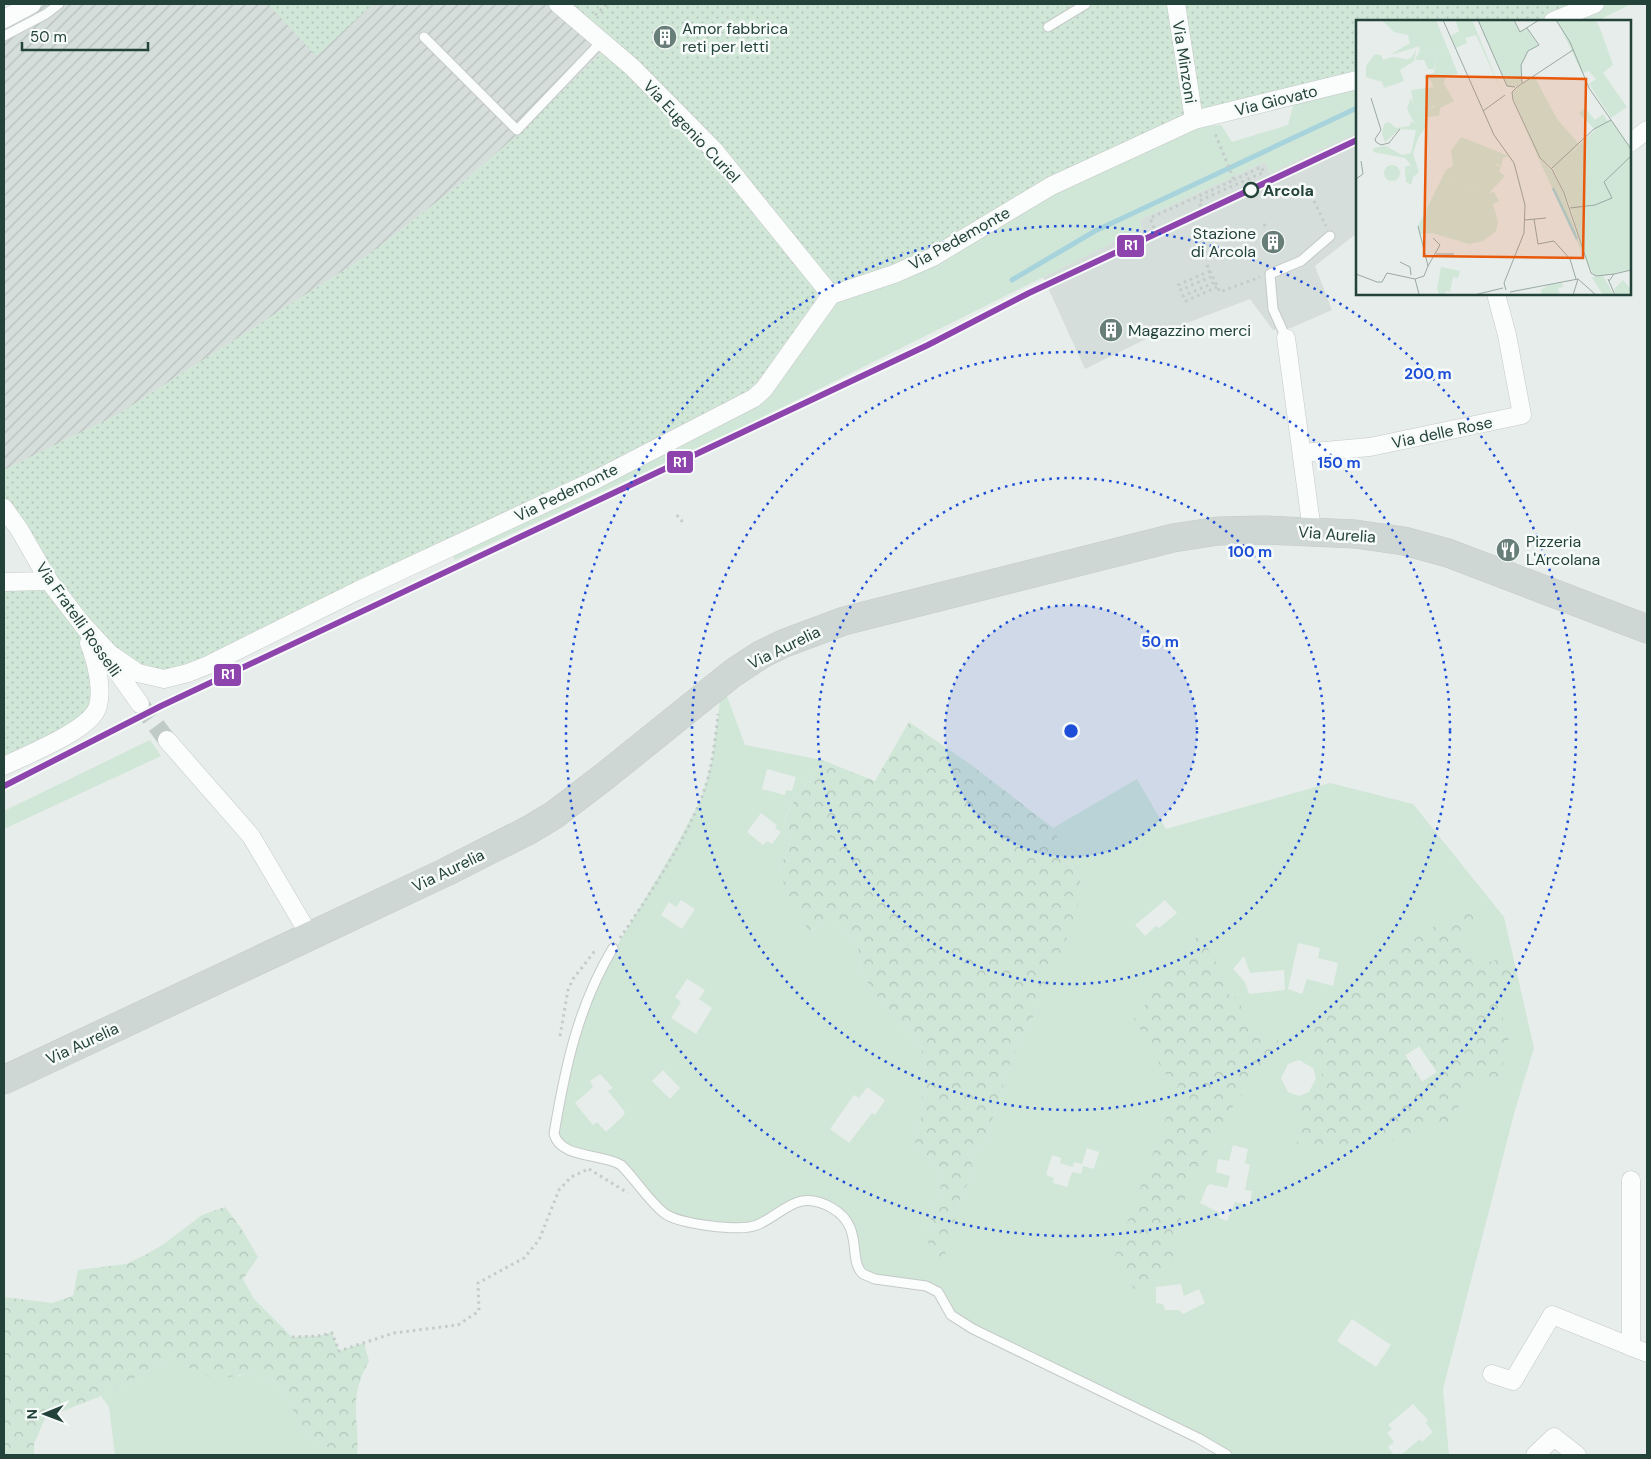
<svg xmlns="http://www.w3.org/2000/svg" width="1651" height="1459" viewBox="0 0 1651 1459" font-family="'DM Sans',sans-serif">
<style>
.built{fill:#d5deda}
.industrial{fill:url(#industrial-furrows)}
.grass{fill:#d0e6d7;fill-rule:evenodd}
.forest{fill:url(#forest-crowns);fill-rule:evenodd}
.garden{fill:url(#garden-dots)}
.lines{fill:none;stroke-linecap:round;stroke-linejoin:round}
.stream{stroke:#a7d4dc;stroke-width:5}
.street-tunnel{stroke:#c0cbc7;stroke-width:18;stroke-dasharray:18 9;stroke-linecap:butt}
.lane-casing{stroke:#c4cac7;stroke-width:11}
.street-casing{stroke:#c4cac7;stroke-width:19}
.primary-casing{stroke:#c2ccc9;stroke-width:29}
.path{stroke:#c2ccca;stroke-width:3;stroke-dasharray:2.5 4;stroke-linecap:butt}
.lane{stroke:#fbfcfc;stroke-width:9}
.street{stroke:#fbfcfc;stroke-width:18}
.primary{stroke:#cfd7d5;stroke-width:28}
.rail-1-casing{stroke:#f6fbf9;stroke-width:10}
.rail-1{stroke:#8e44ad;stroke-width:6}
.ring{fill:none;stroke:#1d4ed8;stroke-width:2.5;stroke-dasharray:2.5 5}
.stop-dot{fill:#f6fbf9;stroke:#23423a;stroke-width:2.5}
.labels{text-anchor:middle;stroke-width:5;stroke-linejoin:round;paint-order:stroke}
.poi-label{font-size:16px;fill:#23423a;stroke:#f6fbf9;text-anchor:start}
.street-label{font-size:16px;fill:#23423a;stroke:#f6fbf9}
.stop-label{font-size:16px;font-weight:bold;fill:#23423a;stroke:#f6fbf9;text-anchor:start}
.inset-river{fill:none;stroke:#a7d4dc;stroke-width:2.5}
.inset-road{fill:none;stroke:#99a9a4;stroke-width:1}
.view{fill:#e8590c;fill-opacity:0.15;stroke:#e8590c;stroke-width:2.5}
.inset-edge{fill:none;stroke:#23423a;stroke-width:2.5}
.centre{fill:#1d4ed8;stroke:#f6fbf9;stroke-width:2.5}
.ring-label{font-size:15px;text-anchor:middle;font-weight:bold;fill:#1d4ed8;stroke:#f6fbf9;stroke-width:5;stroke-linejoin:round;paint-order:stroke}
.line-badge{stroke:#f6fbf9;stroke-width:2}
.badge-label{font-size:14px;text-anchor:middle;font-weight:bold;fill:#fff}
</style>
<defs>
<pattern id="industrial-furrows" width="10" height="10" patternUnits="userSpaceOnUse" patternTransform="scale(1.25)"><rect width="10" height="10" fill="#d5deda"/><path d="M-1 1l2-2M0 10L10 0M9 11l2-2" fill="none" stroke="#b7c0bc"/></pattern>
<pattern id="forest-crowns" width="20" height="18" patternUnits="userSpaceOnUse" patternTransform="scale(1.25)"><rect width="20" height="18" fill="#d0e6d7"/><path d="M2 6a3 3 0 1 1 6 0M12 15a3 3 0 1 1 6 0" fill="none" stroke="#b2c6b9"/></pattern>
<pattern id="garden-dots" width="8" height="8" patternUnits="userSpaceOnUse" patternTransform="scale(1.25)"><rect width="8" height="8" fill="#d0e6d7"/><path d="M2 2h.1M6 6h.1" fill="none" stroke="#b2c6b9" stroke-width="1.8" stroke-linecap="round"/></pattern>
</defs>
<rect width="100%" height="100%" fill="#e7edea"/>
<polygon class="built" points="1357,132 1357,233 1315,266 1332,310 1291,328 1273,330 1250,299 1150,337 1085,369 1043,277 1142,228 1139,220 1265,162 1270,173"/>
<polygon class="industrial" points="46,4 550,4 603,51 513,139 464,181 371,253 117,415 4,470 4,26"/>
<g class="grass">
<polygon points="1604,4 1631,4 1597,21 1563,21"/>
<polygon points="1357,84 1357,132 1270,173 1265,162 1139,220 1142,228 759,419 455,560 450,551 835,299 1053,190 1188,128 1221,125 1232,142 1288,125 1295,99"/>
<path d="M725,691L745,745L822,760L812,777L797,795L784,820L789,845L779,871L811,932L821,925H838L857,942L861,966L870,988L920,1045L925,1064L921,1117L915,1143L944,1175L927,1232L940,1268L962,1192L976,1173L967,1153L985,1142L1012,1058L1038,1007L1082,885L1053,828L1137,779L1166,829L1330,783L1413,804L1504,917L1534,1048L1515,1110L1443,1389L1449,1455H1401L1420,1439L1422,1442L1433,1432L1426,1423L1428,1420L1413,1404L1388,1425L1392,1429L1387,1433L1394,1442L1388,1447L1394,1455H1227L951,1315L938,1292L861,1272L846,1220L823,1203L797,1202L755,1226L737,1227L665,1213L621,1165L565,1149L556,1140L567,1059L588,995L671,855L701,800L712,761L721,693ZM767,769L796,777L792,791L786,790L785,795L762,789ZM761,813L777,825L775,828L781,832L772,844L767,841L763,845L747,832ZM681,900L695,909L682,929L661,915L669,902L676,907ZM1165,900L1177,913L1159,928L1156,926L1145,936L1135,925ZM1298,943L1320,948L1318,958L1338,963L1333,986L1307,979L1302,994L1288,989ZM1244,956L1250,973L1284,970L1285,990L1249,994L1245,982L1233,969ZM687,979L705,990L699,999L712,1008L696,1034L671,1018L681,1002L675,997ZM1419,1046L1437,1072L1422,1082L1405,1055ZM1299,1060L1313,1068L1316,1078L1309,1092L1299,1096L1288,1092L1281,1078L1288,1064ZM663,1070L680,1088L670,1099L652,1081ZM600,1074L613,1088L608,1091L625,1112L623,1116L606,1132L597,1122L593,1125L575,1103L593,1087L590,1081ZM867,1087L885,1100L875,1115L872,1113L849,1143L830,1129L854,1095L859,1098ZM1233,1145L1248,1149L1245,1163L1250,1165L1245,1190L1252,1191L1250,1205L1235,1202L1227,1221L1219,1218L1220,1213L1200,1203L1207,1186L1210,1184L1227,1188L1230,1176L1216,1172L1218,1159L1229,1161ZM1087,1148L1099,1152L1094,1169L1083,1166L1081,1174L1072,1172L1067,1187L1053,1183L1054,1178L1046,1175L1052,1155L1061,1158L1060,1163L1073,1167L1074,1162L1082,1164ZM1181,1284L1184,1296L1199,1289L1205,1303L1183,1314L1179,1310H1165L1163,1304L1156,1303V1287ZM1352,1319L1391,1345L1376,1367L1337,1341Z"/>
<polygon points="150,740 161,756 4,829 4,811"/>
<polygon points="170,1359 239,1376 249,1373 273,1380 286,1394 300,1427 334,1452 332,1455 115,1455 109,1407 101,1396"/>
</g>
<g class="forest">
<polygon points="909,722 974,767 1053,828 1082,885 1075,918 1038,1007 1012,1058 985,1142 967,1153 976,1173 962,1192 941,1269 930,1258 927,1232 944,1175 915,1143 921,1117 925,1064 920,1045 870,988 861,966 857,942 838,925 821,925 810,932 795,911 779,871 789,845 784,821 797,795 812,777 822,760 875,781"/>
<path d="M1472,910L1475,923L1464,940L1474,967L1505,957L1512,974L1495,991L1509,1041L1499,1078L1464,1086L1453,1126H1432L1392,1140H1358L1345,1147H1297L1299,1103L1318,1094C1324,1079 1325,1070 1312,1058L1313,1038L1303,1032C1344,994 1386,956 1433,927C1445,920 1460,919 1472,910ZM1420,1046L1437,1072L1422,1082L1405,1055Z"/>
<polygon points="1199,934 1224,976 1229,995 1238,998 1249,1027 1278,1039 1277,1059 1233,1104 1232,1116 1199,1163 1186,1192 1175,1255 1170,1269 1156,1279 1134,1289 1115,1256 1179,1083 1162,1072 1152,1043 1133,1021"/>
<path d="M225,1207L241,1228L258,1257L243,1279L254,1299L292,1337L318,1336L332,1333L339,1351L364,1343L369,1361C347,1400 360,1417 357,1455H332L334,1452L300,1427L286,1394L273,1380L249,1373L225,1378L210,1377L170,1359L101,1396L45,1418L34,1444V1455H4V1297L52,1303L73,1296L78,1270L126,1264L147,1254L164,1244L202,1215Z"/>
</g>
<g class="garden">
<polygon points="270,4 373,4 316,56 269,5"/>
<polygon points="569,4 1173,4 1191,118 932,255 832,292 716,148"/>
<polygon points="1178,4 1588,4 1546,21 1357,21 1357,77 1196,117"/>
<polygon points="603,51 711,153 819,287 812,315 762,384 648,446 207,660 154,673 128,662 85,620 4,501 4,470 117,415 371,253 464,181 513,139"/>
<polygon points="47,584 79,626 93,663 92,711 4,762 4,586"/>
</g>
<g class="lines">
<polyline class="stream" points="1012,280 1095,231 1357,108"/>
<polyline class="street-tunnel" points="140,704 167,740"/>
<g class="lane-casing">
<g id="lane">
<polyline points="1048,27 1086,4"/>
<polyline points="4,36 46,14 59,4"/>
<polyline points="424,37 517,130 602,41"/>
<polyline points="1286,338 1273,309 1270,274 1301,261 1330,236"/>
<path d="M613,948C578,1006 565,1068 554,1134C561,1159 602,1153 621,1165C636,1180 648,1200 664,1213C678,1224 740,1232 757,1225C785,1213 797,1188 832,1208C865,1227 847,1260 863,1274L875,1279L926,1286L938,1292L951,1315L973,1329L1198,1438L1227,1455"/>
</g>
</g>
<g class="street-casing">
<g id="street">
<polyline points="558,4 632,67 714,150 831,295"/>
<polyline points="1176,4 1194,120"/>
<polyline points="4,19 32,4"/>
<polyline points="1553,21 1595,4"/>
<polyline points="1630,143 1647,130"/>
<polyline points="1286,338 1312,531"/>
<polyline points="1302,453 1370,447 1522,415 1507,335 1496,294"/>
<polyline points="4,508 19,529 49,581 89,633"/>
<polyline points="4,582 49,581"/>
<polyline points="82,624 110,654 138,673 164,679 188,673 208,665 357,591 597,479 754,398 764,389 831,295 894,274 933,257 1051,186 1194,120 1357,80"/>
<polyline points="106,656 140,704"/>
<polyline points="167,740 251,836 310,936"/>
<path d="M4,766C27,755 79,734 94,714C106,698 96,660 89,643"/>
<polyline points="1631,1180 1631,1347"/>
<polyline points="1492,1374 1513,1381 1552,1315 1647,1353"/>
<polyline points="1535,1455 1554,1437 1577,1455"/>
</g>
</g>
<g class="primary-casing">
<polyline id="primary" points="4,1080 446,872 529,830 554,815 605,776 733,673 762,654 785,643 844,621 1173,538 1218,531 1265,530 1355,534 1404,541 1448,553 1647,629"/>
</g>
<g class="path">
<polyline points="595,15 607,4"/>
<polyline points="1314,201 1326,226"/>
<polyline points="1201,206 1199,201 1264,172 1261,167 1234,180"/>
<polyline points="1264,224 1267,229"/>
<polyline points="1154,228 1150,218 1234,180 1214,131"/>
<polyline points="1207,265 1220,292 1260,277"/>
<polyline points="1210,271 1178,285 1181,290 1210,277 1213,283 1183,296 1186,301 1217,287"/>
<polyline points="677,515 680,520 686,523"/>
<path d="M620,938C648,897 682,846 701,799C712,772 715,742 718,714"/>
<polyline points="560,1036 568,990 573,979 594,952 597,951"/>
<polyline points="589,1169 628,1193"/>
<polyline points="292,1337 318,1336 332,1333 339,1351 394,1333 458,1325 479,1311 478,1283 524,1258 539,1240 559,1190 571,1177 588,1169"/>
</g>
<use href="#lane" class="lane"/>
<use href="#street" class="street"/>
<use href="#primary" class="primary"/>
<g class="rail-1-casing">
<polyline id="rail-1" points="4,786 161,706 928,345 1029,293 1357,140"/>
</g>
<use href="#rail-1" class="rail-1"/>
</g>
<circle cx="1071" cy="731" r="126" fill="#1d4ed8" fill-opacity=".12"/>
<g class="ring">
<circle cx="1071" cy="731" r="126"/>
<circle cx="1071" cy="731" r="253"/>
<circle cx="1071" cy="731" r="379"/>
<circle cx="1071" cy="731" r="505"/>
</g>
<defs>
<g id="building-disc" transform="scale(1.25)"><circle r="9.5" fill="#687e78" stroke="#f6fbf9"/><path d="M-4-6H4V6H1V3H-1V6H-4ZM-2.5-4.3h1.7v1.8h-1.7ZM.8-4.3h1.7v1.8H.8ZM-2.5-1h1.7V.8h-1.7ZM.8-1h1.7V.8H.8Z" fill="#fff"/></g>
<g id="restaurant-disc" transform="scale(1.25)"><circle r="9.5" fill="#687e78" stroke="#f6fbf9"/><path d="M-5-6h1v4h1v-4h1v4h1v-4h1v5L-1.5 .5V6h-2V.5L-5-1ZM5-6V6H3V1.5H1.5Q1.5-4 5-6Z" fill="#fff"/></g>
</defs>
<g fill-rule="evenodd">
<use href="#building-disc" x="665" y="37"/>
<use href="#building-disc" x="1273" y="242"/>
<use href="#building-disc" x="1111" y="330"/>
<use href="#restaurant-disc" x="1508" y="550"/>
</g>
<circle class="stop-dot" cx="1251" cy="190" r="7"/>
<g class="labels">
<g class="poi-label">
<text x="682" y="34">Amor fabbrica<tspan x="682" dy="18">reti per letti</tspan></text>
<text x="1256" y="239" text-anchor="end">Stazione<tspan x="1256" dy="18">di Arcola</tspan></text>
<text x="1128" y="336">Magazzino merci</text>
<text x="1526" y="547">Pizzeria<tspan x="1526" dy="18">L'Arcolana</tspan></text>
</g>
<g class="street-label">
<text transform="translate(1185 62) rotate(81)" y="6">Via Minzoni</text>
<text transform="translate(1276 100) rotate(-14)" y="6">Via Giovato</text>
<text transform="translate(692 131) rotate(47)" y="6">Via Eugenio Curiel</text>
<text transform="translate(959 238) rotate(-29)" y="6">Via Pedemonte</text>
<text transform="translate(1442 432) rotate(-12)" y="6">Via delle Rose</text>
<text transform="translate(566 492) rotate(-26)" y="6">Via Pedemonte</text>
<text transform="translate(1337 534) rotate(4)" y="6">Via Aurelia</text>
<text transform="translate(79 619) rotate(55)" y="6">Via Fratelli Rosselli</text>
<text transform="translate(784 647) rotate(-26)" y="6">Via Aurelia</text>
<text transform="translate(448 870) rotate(-26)" y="6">Via Aurelia</text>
<text transform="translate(82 1043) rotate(-25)" y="6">Via Aurelia</text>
</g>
<g class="stop-label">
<text x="1263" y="196">Arcola</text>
</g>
</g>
<g transform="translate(1356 20)">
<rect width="275" height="275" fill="#e7edea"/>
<path d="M99,0H116L147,75L120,15L109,18L111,23L100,28L95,16L103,11ZM55,14L62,18L64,26L34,35L54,23L52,17ZM64,30L81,36L78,49H72L68,40H59ZM19,34L25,35L27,40L36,37L50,39L42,44L40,50H44L48,61L28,68L26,62L10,57V46ZM78,67L81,75L80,83L71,92L58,85L55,70ZM168,107L184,140L196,149L207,173L228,237ZM105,117L153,136L147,138L145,147L142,144L128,146L114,157L90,159L128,174L138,172L143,181L137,184L142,202L140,211L127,221L113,224L76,213L63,214L62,206L90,150L97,146L95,131ZM267,260L275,269V275H260L258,269ZM206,263L207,267L202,268L204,275H185V270L192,265Z" fill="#d0e6d7"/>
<path d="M26,0H80L102,54L89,56L88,64L98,81L84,88L83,96L69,97V108L62,118L57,134L63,152L57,157L55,165L50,162L49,150V147L55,145L49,138L17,132L18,128L30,126L46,135L55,133L60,110L44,109L29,122L26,114L28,104L33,102L40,108L54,106L55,101L59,104L51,89L55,78L58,85L71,92L79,86L81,75L75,61L67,57L78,53L81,36L64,30L61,17L38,12ZM60,30L58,41L44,50H38V44L55,38ZM24,41L36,48L27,54L26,61L16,55ZM133,142L145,147L143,152L149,156L131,175L90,159L114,157ZM28 153a8 8 0 1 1 16 0a8 8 0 1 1-16 0ZM91,178L109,185L116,180L126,187L112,196L89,184L87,180ZM102,198L115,199L128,217H122L121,221L110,220L104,215Z" fill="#d0e6d7"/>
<path d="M122,0H157L163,11L171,8L182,25L172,31L165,45L166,63L161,66L152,67ZM201,0H239L244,8L257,45L247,53L271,87L255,98L233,64L240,59L233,51L226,53ZM178,56L201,99L223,124L212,136L239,110L223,93L229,88L239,100L247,94L252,102L255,100L275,129V249L247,256L258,275H247L238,261L236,257H243L238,256L227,233L215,188L197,147L185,140L158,80L157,71ZM85,247L104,251L102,258L97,257L94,272L90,271L89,275L83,274L81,269Z" fill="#d0e6d7"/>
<path class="inset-river" d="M197,168L221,219"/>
<path class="inset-road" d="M87,0L138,115L158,143L169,185L168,213L148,263L150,270M122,0L151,66L159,67M158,0L164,12L183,0M200,0L214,22L233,68L275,129M166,63L165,45L172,31L183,25L171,8M162,66L156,72L157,80L184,138L196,149L208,173L235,253L240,256L258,254M161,67L217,30M15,78L25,110L19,119L20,122L25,125L33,123L44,109M127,91L149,75M196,148L238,109L255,100M0,159L7,154L5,141M214,188L239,185L256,178L248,162L275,136M178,199L182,224L198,221L214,239L220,259M169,200L190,198M80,234H98M44,242L54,247L55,255M72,246L84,225L77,218M0,254L21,262H26L31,253L59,259M59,259L68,256L72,246L62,206M59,259L63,274M222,259L240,275M252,259L259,275M253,261L258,254L275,250M154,272L222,259M61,275H81M118,275L147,268M217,275L222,259"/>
<path class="view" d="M71,56L230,59L227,238L68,236Z"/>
<rect width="275" height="275" class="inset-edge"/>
</g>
<circle cx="1071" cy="731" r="8" class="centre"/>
<g class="ring-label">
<text x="1428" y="379">200 m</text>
<text x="1339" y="468">150 m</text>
<text x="1250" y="557">100 m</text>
<text x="1160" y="647">50 m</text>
</g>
<g class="line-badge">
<rect x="1116" y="234" width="29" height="24" rx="5" fill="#8e44ad"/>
<rect x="666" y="450" width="28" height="24" rx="5" fill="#8e44ad"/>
<rect x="213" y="663" width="29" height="24" rx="5" fill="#8e44ad"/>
</g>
<g class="badge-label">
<text x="1131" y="250">R1</text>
<text x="680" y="467">R1</text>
<text x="228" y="679">R1</text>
</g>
<rect width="1651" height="1459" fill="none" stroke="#23423a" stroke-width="10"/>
<g transform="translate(45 1414) rotate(269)" stroke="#f6fbf9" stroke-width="4" paint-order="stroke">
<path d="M0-4L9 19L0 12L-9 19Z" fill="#23423a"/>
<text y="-8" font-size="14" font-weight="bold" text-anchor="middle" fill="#23423a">N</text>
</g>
<path d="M22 42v8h126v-8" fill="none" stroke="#23423a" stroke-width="2.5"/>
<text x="30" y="42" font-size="15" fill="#23423a" stroke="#f6fbf9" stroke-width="4" paint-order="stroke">50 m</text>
</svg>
